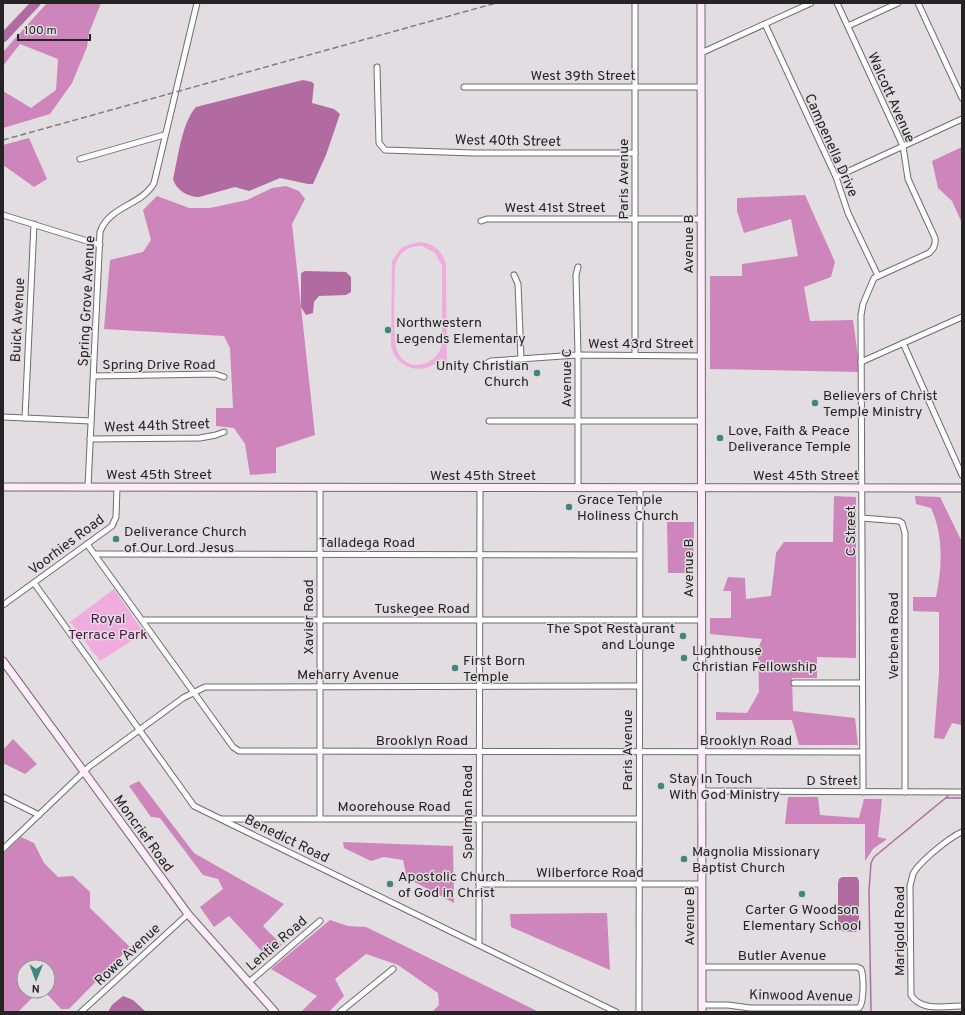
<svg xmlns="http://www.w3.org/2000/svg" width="965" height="1015" viewBox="0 0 965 1015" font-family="Overpass,sans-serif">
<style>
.green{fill:#f0acde;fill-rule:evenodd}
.forest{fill:#ce85bb}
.water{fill:#b26ba1}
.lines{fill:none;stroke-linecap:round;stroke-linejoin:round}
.stream{stroke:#b26ba1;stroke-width:1.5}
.river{stroke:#b26ba1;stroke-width:9}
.street-casing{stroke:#6f6b6e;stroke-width:7}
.secondary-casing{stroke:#6f6b6e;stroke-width:9}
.street{stroke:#fff;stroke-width:5}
.secondary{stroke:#feecf9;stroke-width:7}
.rail{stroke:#807d7f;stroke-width:1.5;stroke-dasharray:6 3;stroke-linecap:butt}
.poi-dot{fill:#40867f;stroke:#e1dde0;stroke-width:1.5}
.labels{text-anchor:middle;stroke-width:3;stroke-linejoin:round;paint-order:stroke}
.street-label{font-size:14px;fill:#252324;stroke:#e1dde0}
.poi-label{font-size:14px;fill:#252324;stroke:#e1dde0;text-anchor:start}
.park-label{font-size:14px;fill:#500e44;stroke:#e1dde0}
</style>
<rect width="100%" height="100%" fill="#e1dde0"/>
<g class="green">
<path d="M419,242C433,243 443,251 446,265L447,369H442V358C425,376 397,371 391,346L392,261L402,247ZM422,246L435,253L442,266V342C440,366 405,375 397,350C392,335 395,287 395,269C396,254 408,245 422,246Z"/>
<polygon points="114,589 144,633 100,661 70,622"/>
</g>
<g class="forest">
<polygon points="47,3 101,3 89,33 87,47 72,83 50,114 3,128 3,91 31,108 56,90 58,59 20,44 3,66 3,52"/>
<polygon points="29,138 47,179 34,187 3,165 3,145"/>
<polygon points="962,147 962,223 952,201 938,188 932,161"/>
<polygon points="286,186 299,191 305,199 292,224 315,435 276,448 276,473 250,475 245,444 234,428 216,426 216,408 233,408 230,348 224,336 104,329 110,260 143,252 151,240 143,210 157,196 189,208 210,208 247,200 272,188"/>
<polygon points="805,195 835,262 831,277 804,287 810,321 853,320 860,372 710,369 710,276 742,276 742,264 798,256 791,219 744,233 737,211 737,198"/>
<polygon points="834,496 856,497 856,658 817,657 817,678 792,678 793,711 855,718 858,745 799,745 792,720 716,720 716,712 747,713 759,692 758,649 762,639 710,634 710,618 731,618 731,591 723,591 728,577 745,578 746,599 771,596 776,553 784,542 833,542"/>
<path d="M915,496L940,497L962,542V725L952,723L944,739L934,738L939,674V612L913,611V597H936C942,568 944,536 931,508L916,504Z"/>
<polygon points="667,522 694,522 693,573 668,573"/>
<polygon points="13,739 37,764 25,774 3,763 3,750"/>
<polygon points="139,781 194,853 284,904 263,926 282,945 268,958 229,916 214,927 200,907 223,889 218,879 203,875 160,818 151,817 129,786"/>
<polygon points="788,797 818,797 820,815 859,818 864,799 882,799 878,837 887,839 873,849 865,861 865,824 785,824"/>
<polygon points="21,837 34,843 44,863 58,877 73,876 90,892 90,908 130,947 69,1009 61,1009 44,991 48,991 48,967 24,967 24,991 39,991 18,1012 3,1012 3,854"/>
<polygon points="343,842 453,846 454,903 407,878 403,860 384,857 371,861 344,848"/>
<polygon points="607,913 610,970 511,927 510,914"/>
<polygon points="330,920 348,926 366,927 539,1012 432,1012 439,1005 438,993 398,965 366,954 335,979 344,996 329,1012 301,1012 317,996 271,969"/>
</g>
<g class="water">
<path d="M303,80L312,82L314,84L312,103L334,109L340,114L326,155L313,184H308L280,178L249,191L235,187L199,197C188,197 176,190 173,179C178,158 182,122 196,107Z"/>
<polygon points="305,271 346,272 351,277 351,292 346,295 319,296 314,302 313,313 306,315 301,307 301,273"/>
<polygon points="842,877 857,877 859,881 859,927 856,932 840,931 838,929 838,883 839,879"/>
<polygon points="123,996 133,1000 146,1012 108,1012 112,1005"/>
</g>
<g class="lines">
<g class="stream">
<polyline points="946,798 962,798"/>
<polyline points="871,1012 869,891 871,863 874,857 948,796"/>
</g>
<polyline class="river" points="3,38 36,3"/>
<g class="street-casing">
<g id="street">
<path d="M837,3L903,146L908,179L935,238C936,245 934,249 929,253L874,278L863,304L861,315L863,792"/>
<polyline points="918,3 962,98"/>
<polyline points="765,24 836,177 848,213 878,276"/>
<polyline points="848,26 898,3"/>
<polyline points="701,53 811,3"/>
<polyline points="377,67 379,143 385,150 473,153 635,153"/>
<polyline points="464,87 701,87"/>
<polyline points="80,159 164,135"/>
<polyline points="836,177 962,119"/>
<polyline points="3,215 100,245"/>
<polyline points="481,221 487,219 701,219"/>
<polyline points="514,275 518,284 521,359"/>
<polyline points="903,343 962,475"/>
<polyline points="635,355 635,3"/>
<polyline points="861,362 962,317"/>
<polyline points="486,364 491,361 578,355 701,356"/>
<polyline points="94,376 215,374 224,377"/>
<polyline points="3,417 91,421"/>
<polyline points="25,418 34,224"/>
<polyline points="489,421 701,421"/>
<polyline points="90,439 200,438 216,435 224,432"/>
<path d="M88,487L100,232C109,206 141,206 154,183L197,3"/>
<polyline points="320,487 320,818"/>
<polyline points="578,488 578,355 576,275 578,267"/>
<polyline points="862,518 899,521 902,523 905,533 905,792"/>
<polyline points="87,544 233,747 239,751 862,752"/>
<polyline points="95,554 639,555"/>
<polyline points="34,583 194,806 616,1012"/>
<polyline points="3,605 112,526 116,517 117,487"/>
<polyline points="142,620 701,620"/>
<polyline points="794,683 862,683"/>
<polyline points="701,791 962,792"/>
<polyline points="3,797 39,815"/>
<polyline points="222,819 639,819"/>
<path d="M962,832C950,837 919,862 913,874C912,878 911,882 910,886L911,995C921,1012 945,1006 962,1006"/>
<polyline points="3,849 90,766 183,698 205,687 639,686"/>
<polyline points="479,884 702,884"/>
<polyline points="479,945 480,487"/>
<path d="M702,967H857L861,969C864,977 864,1003 859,1008H750L728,1005H702"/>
<polyline points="248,983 320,921"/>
<polyline points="81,1012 188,914"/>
<polyline points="340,1012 393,969"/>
<polyline points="639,1012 640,488"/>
</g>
</g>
<g class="secondary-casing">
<g id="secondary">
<polyline points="701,3 702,1012"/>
<polyline points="3,487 962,488"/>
<polyline points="3,661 188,914 275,1012"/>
</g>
</g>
<use href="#street" class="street"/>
<use href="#secondary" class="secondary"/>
<polyline class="rail" points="3,140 496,3"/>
</g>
<g class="poi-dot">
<circle cx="388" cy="330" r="4"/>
<circle cx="537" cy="373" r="4"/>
<circle cx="815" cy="403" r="4"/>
<circle cx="720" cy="438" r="4"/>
<circle cx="569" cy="507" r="4"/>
<circle cx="116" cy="539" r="4"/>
<circle cx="683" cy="636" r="4"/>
<circle cx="684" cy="658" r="4"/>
<circle cx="455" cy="668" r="4"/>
<circle cx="661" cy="786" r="4"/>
<circle cx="684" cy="859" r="4"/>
<circle cx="390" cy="884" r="4"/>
<circle cx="802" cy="894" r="4"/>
</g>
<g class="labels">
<g class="street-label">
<text x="583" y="80">West 39th Street</text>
<text transform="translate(892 97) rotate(66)" y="5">Walcott Avenue</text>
<text transform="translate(508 140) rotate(1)" y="5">West 40th Street</text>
<text transform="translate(832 145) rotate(66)" y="5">Campenella Drive</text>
<text transform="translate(623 179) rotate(-90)" y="5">Paris Avenue</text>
<text x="555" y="212">West 41st Street</text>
<text transform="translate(688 244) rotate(-90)" y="5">Avenue B</text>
<text transform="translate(86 301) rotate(-87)" y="5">Spring Grove Avenue</text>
<text transform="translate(17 320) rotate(-87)" y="5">Buick Avenue</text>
<text x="641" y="348">West 43rd Street</text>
<text x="159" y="369">Spring Drive Road</text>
<text transform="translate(566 378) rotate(-90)" y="5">Avenue C</text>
<text transform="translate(157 425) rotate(-2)" y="5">West 44th Street</text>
<text x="159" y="479">West 45th Street</text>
<text x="483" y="480">West 45th Street</text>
<text x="806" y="480">West 45th Street</text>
<text transform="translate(850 531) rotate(-90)" y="5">C Street</text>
<text x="367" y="547">Talladega Road</text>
<text transform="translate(66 544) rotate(-37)" y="5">Voorhies Road</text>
<text transform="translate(688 568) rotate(-90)" y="5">Avenue B</text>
<text x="422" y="613">Tuskegee Road</text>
<text transform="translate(308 617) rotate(-90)" y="5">Xavier Road</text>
<text transform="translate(893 636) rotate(-90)" y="5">Verbena Road</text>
<text x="348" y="679">Meharry Avenue</text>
<text x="422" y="745">Brooklyn Road</text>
<text x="746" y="745">Brooklyn Road</text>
<text transform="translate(627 750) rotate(-90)" y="5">Paris Avenue</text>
<text x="832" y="785">D Street</text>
<text x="394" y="811">Moorehouse Road</text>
<text transform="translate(467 812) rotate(-90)" y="5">Spellman Road</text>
<text transform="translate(144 833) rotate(54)" y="5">Moncrief Road</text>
<text transform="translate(287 838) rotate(26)" y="5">Benedict Road</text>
<text x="590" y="877">Wilberforce Road</text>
<text transform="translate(689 916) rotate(-90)" y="5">Avenue B</text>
<text transform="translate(899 931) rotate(-90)" y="5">Marigold Road</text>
<text transform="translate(276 943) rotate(-41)" y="5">Lentie Road</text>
<text transform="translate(127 954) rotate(-43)" y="5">Rowe Avenue</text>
<text x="782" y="960">Butler Avenue</text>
<text transform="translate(801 995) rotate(1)" y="5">Kinwood Avenue</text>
</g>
<g class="poi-label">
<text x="396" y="327">Northwestern<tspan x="396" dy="16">Legends Elementary</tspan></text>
<text x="529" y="370" text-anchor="end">Unity Christian<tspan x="529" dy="16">Church</tspan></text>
<text x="823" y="400">Believers of Christ<tspan x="823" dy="16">Temple Ministry</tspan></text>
<text x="728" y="435">Love, Faith &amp; Peace<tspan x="728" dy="16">Deliverance Temple</tspan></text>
<text x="577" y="504">Grace Temple<tspan x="577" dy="16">Holiness Church</tspan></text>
<text x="124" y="536">Deliverance Church<tspan x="124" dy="16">of Our Lord Jesus</tspan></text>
<text x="675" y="633" text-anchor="end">The Spot Restaurant<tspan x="675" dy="16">and Lounge</tspan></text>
<text x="692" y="655">Lighthouse<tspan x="692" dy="16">Christian Fellowship</tspan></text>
<text x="463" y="665">First Born<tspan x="463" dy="16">Temple</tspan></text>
<text x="669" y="783">Stay In Touch<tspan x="669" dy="16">With God Ministry</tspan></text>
<text x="692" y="856">Magnolia Missionary<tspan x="692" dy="16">Baptist Church</tspan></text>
<text x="398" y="881">Apostolic Church<tspan x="398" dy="16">of God in Christ</tspan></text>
<text x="802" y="914" text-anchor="middle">Carter G Woodson<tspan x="802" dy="16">Elementary School</tspan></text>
</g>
<g class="park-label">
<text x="108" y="623">Royal<tspan x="108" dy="16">Terrace Park</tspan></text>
</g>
</g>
<rect width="965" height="1015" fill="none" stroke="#252324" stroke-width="8"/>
<g transform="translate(36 979) rotate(181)"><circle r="19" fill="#e1dde0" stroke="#969395"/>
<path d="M0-3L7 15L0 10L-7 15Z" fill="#40867f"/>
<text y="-6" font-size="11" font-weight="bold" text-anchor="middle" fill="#252324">N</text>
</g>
<path d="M18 34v6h72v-6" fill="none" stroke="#252324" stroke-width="2"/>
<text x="24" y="34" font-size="12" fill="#252324" stroke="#e1dde0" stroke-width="3" paint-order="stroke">100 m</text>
</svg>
